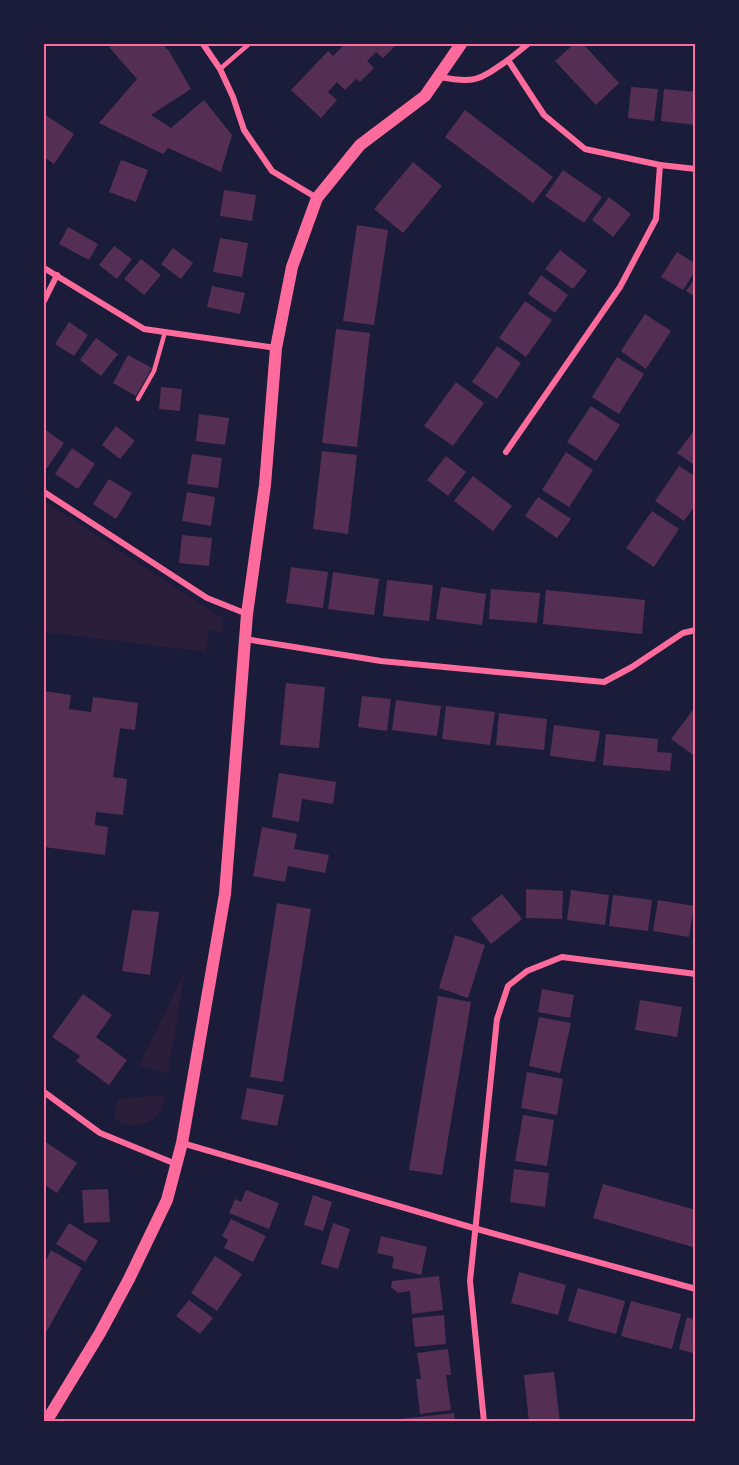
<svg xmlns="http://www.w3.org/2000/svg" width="739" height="1465" viewBox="0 0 739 1465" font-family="Rubik,sans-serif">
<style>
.green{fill:#2a1e3b}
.building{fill:#542f53}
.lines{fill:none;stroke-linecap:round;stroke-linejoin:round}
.service{stroke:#ff6b9d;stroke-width:4.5}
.minor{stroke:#ff6b9d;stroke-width:6}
.secondary{stroke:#ff6b9d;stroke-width:12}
.neatline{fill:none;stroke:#ff6b9d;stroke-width:2}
</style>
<rect width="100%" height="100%" fill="#1b1b3a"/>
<g class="green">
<polygon points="44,501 222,618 223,633 209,629 206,652 44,632"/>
<polygon points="185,971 168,1074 139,1065"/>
<path d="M164,1095C167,1121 132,1136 114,1117L118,1099Z"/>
</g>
<g class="building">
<polygon points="114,44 162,44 169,51 191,89 151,115 171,128 204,100 232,135 221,172 168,148 163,154 99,123 137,79 109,47"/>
<polygon points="345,44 393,44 395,46 383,58 376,52 367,61 374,68 360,82 356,79 345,90 337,82 328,92 337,100 321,118 291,90 328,51 333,56"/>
<polygon points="574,44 583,44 619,83 596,105 555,61"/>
<polygon points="631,87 658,89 654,121 628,118"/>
<polygon points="664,89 696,92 696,125 661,121"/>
<polygon points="465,110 553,177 533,203 445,137"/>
<polygon points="44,114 74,134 54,164 44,157"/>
<polygon points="121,160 148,170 136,202 109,192"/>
<polygon points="413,162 442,186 403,233 374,209"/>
<polygon points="563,170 602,197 584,223 545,196"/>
<polygon points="224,190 256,195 252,221 220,216"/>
<polygon points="609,197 631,214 613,237 592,220"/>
<polygon points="357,225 388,230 374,325 343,321"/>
<polygon points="68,227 98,244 89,260 59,244"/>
<polygon points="220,238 248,243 242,277 213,272"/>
<polygon points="114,246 132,259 117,279 99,265"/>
<polygon points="173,248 193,263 181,279 161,264"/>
<polygon points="560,250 587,271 573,289 545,269"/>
<polygon points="677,252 696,264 696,270 683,290 661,277"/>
<polygon points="141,259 161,275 144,295 124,279"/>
<polygon points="541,275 568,295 555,313 528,294"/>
<polygon points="696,277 696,297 686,291"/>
<polygon points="212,286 245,293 240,314 207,307"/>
<polygon points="525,301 552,320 526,357 499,338"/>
<polygon points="645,314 671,331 646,369 621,351"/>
<polygon points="69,322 88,335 74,356 55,344"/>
<polygon points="336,329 370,333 357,447 322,443"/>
<polygon points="96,338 118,354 101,376 80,360"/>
<polygon points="497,346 521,363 497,399 472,382"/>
<polygon points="128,355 152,368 136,396 113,383"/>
<polygon points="617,357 644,374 619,414 592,397"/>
<polygon points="456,382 484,403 453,446 424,426"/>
<polygon points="161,387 182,389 180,411 159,409"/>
<polygon points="591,406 620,425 596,461 567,442"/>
<polygon points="199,414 229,418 225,445 196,441"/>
<polygon points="116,426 135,441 120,459 102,445"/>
<polygon points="696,428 696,466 677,453"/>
<polygon points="44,429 64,443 47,468 44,466"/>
<polygon points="72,448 95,464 78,489 55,474"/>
<polygon points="322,451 357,455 348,534 313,529"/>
<polygon points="566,452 593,470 569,507 542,490"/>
<polygon points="192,454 222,458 218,488 187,484"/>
<polygon points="446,456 466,472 448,496 427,480"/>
<polygon points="679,466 696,477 696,504 684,521 655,501"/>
<polygon points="473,476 512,506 493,531 454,501"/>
<polygon points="109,479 132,493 116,519 93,504"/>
<polygon points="187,492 215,497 211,526 182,521"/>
<polygon points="538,497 571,519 557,538 525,516"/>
<polygon points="652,511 679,529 654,567 626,548"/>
<polygon points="182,535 212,538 209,566 179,563"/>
<polygon points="291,567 328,572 323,608 286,603"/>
<polygon points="333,572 379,579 374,615 328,609"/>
<polygon points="387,580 433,585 429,621 383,616"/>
<polygon points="441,587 486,594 482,625 436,619"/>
<polygon points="491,589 540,593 537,623 489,619"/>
<polygon points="546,590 645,600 642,634 543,624"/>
<polygon points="286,683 325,687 319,748 280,745"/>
<polygon points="44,691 71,695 69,709 91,712 93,697 138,703 135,730 120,728 113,777 127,779 123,815 96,812 95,825 108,827 105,855 44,847"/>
<polygon points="362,696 391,699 387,731 358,727"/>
<polygon points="396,700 441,706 437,736 392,730"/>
<polygon points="446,706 495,712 490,745 442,739"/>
<polygon points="696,706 696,757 671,739"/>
<polygon points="499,713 547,719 544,750 496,745"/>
<polygon points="554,725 600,731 595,762 550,756"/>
<polygon points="606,734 658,739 657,752 672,753 670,771 603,765"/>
<polygon points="279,773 336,782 333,804 302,799 299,822 272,817"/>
<polygon points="262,827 297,834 294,849 329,855 325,873 288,866 285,882 253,876"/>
<polygon points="526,889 563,891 562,919 526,918"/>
<polygon points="571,890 609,895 605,925 567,920"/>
<polygon points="502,894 522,919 491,944 471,919"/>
<polygon points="613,895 652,900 648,931 609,926"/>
<polygon points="658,900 694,906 689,937 653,931"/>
<polygon points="277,903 311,909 283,1082 250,1077"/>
<polygon points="132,910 159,912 150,975 122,971"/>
<polygon points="455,935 485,945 468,998 439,988"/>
<polygon points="542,989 574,995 570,1018 538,1012"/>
<polygon points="83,994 112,1015 96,1037 127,1060 109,1085 76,1061 80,1056 52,1037"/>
<polygon points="438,996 471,1002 442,1175 409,1170"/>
<polygon points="640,1000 682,1007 677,1037 635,1030"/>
<polygon points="539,1017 571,1023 560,1073 529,1066"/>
<polygon points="527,1072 563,1079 557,1115 521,1108"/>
<polygon points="247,1088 284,1095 277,1126 241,1119"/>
<polygon points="523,1115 554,1120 547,1166 515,1161"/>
<polygon points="44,1141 77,1163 57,1193 44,1184"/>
<polygon points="514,1169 549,1173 545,1207 510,1202"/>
<polygon points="603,1184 696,1210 696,1248 593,1218"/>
<polygon points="108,1189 110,1222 84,1223 82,1190"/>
<polygon points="246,1190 279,1203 269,1229 229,1213 235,1199 241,1202"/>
<polygon points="313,1195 332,1202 323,1231 304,1225"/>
<polygon points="231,1219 266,1236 253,1262 224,1248 228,1240 222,1236"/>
<polygon points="69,1223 98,1241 85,1262 56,1244"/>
<polygon points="333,1223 350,1229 338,1269 321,1264"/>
<polygon points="381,1236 427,1247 421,1275 392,1268 394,1257 377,1253"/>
<polygon points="51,1250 82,1268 44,1336 44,1264"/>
<polygon points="215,1256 242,1274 217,1311 191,1293"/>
<polygon points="519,1272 566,1285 558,1315 511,1303"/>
<polygon points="439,1276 443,1310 412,1314 410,1291 398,1293 391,1287 392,1281"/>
<polygon points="578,1288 625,1301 616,1334 568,1321"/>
<polygon points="189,1300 213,1318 200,1334 176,1316"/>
<polygon points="631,1301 681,1314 672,1349 621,1336"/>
<polygon points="444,1315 446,1344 415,1347 412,1318"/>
<polygon points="687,1317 696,1320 696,1354 679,1349"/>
<polygon points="448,1349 451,1375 446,1375 451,1410 420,1414 416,1379 421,1379 417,1353"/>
<polygon points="554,1372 560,1422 529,1422 524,1375"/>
<polygon points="454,1413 455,1422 391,1422 391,1420"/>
</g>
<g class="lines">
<g class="service">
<polyline points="220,69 249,44"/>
<polyline points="138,399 154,371 165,332"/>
</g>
<g class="minor">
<polyline points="203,44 220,69 233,97 244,130 272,171 317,198"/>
<polyline points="508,60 528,44"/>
<path d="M440,77C475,84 479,80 508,60L544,115L585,149L660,165L696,169"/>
<polyline points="44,268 144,329 276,348"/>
<polyline points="44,301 57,275"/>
<polyline points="506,452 620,287 656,219 660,165"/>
<polyline points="44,492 207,598 247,614"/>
<polyline points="245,639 381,661 604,682 632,667 683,633 696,630"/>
<polyline points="44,1092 100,1133 176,1164"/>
<polyline points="182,1143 477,1229 696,1289"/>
<polyline points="484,1422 470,1281 497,1019 508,986 527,971 562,957 696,974"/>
</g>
<polyline class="secondary" points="46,1422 100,1333 129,1279 167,1200 182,1143 225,894 247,614 265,485 276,348 292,267 317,198 360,145 425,96 461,44"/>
</g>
<rect width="739" height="1465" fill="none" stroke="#1b1b3a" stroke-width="90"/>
<rect x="45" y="45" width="649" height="1375" class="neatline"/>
</svg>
